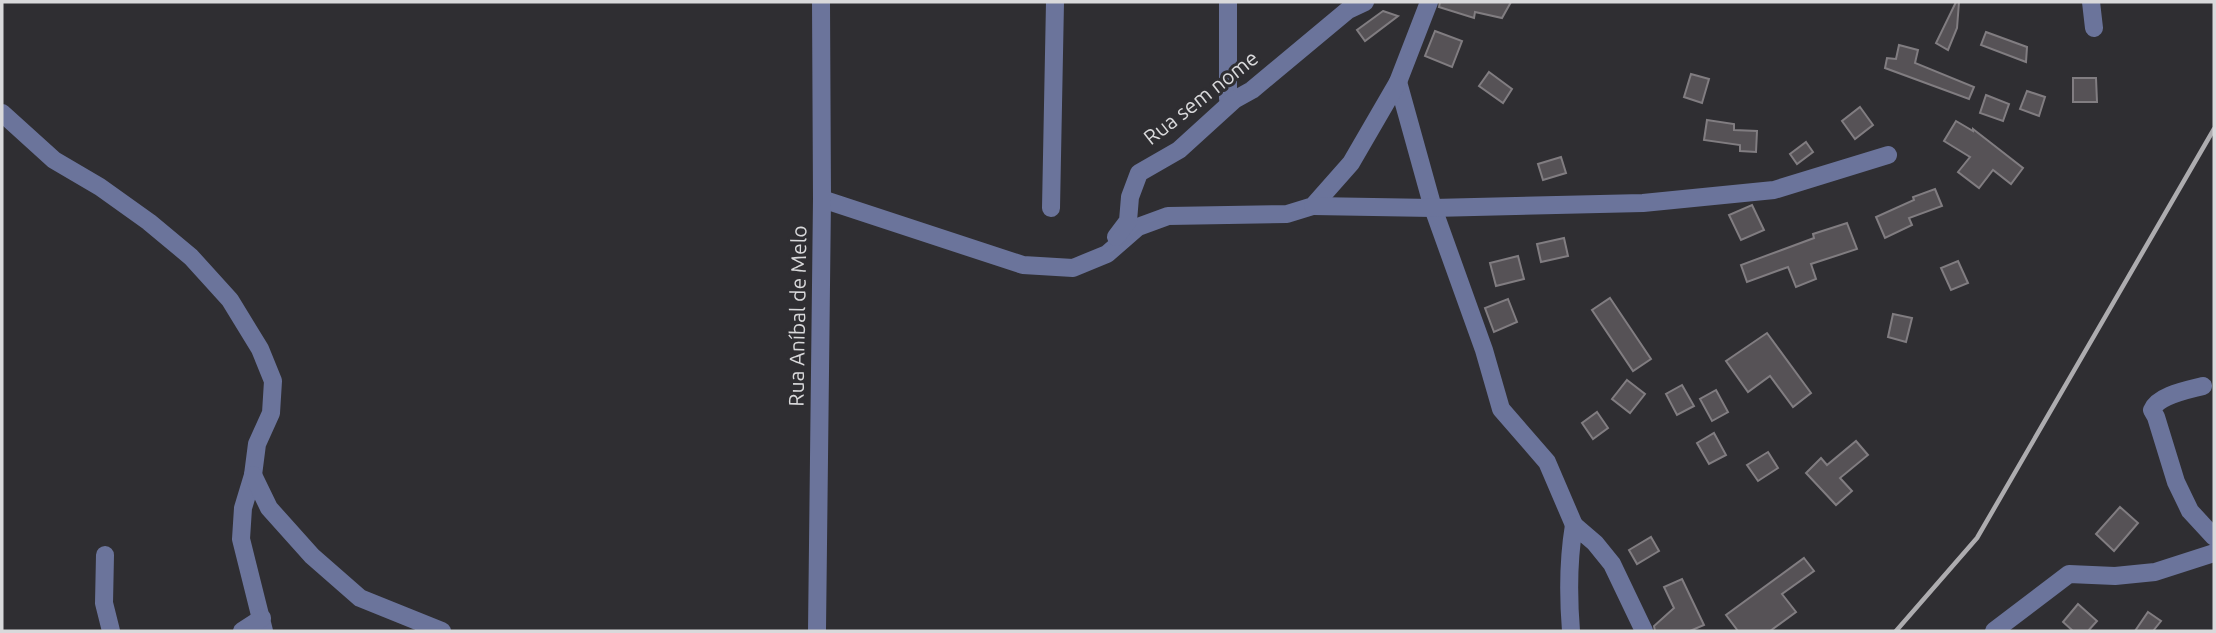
<svg xmlns="http://www.w3.org/2000/svg" width="2216" height="633" viewBox="0 0 2216 633" font-family="Ubuntu,sans-serif">
<style>
.building{fill:#565256;stroke:#817d81;stroke-width:2}
.lines{fill:none;stroke-linecap:round;stroke-linejoin:round}
.minor{stroke:#6b749b;stroke-width:18}
.rail{stroke:#adacaf;stroke-width:4.5}
.labels{text-anchor:middle;stroke-width:6;stroke-linejoin:round;paint-order:stroke}
.street-label{font-size:21px;fill:#d9d9db;stroke:#2f2e32}
</style>
<rect width="100%" height="100%" fill="#2f2e32"/>
<g class="building">
<polygon points="1440,2 1511,2 1502,18 1475,12 1474,18 1439,7"/>
<polygon points="1956,2 1959,2 1957,28 1948,50 1936,43"/>
<polygon points="1383,11 1398,16 1365,41 1357,30"/>
<polygon points="1435,31 1462,41 1452,67 1425,56"/>
<polygon points="1986,32 2027,47 2026,62 1981,45"/>
<polygon points="1899,45 1918,50 1915,63 1974,87 1969,99 1885,68 1887,58 1896,59"/>
<polygon points="1489,72 1512,89 1503,103 1479,86"/>
<polygon points="1691,74 1709,79 1702,103 1684,97"/>
<polygon points="2073,78 2096,78 2097,102 2073,102"/>
<polygon points="2027,91 2045,97 2039,116 2020,109"/>
<polygon points="1986,95 2009,104 2003,121 1980,113"/>
<polygon points="1860,107 1873,125 1855,139 1842,121"/>
<polygon points="1707,120 1734,124 1734,130 1757,131 1756,152 1740,151 1740,145 1704,140"/>
<polygon points="1956,121 1973,131 1973,129 2023,168 2011,184 1993,170 1979,188 1958,172 1970,157 1944,141"/>
<polygon points="1806,142 1813,152 1797,164 1790,154"/>
<polygon points="1561,157 1566,173 1543,180 1538,164"/>
<polygon points="1935,189 1942,206 1909,218 1912,225 1885,238 1876,217 1914,200 1913,197"/>
<polygon points="1752,205 1764,230 1741,240 1729,215"/>
<polygon points="1847,223 1857,249 1811,264 1816,279 1796,287 1788,267 1747,282 1741,265 1814,238 1813,234"/>
<polygon points="1564,238 1568,256 1541,262 1537,244"/>
<polygon points="1518,256 1524,279 1496,286 1490,263"/>
<polygon points="1958,261 1968,283 1951,290 1941,268"/>
<polygon points="1610,298 1651,359 1633,371 1592,310"/>
<polygon points="1508,299 1517,322 1494,332 1485,308"/>
<polygon points="1893,314 1912,318 1906,342 1888,337"/>
<polygon points="1767,333 1811,393 1793,407 1770,376 1748,392 1726,361"/>
<polygon points="1627,380 1645,394 1630,413 1612,399"/>
<polygon points="1682,385 1694,406 1677,415 1666,394"/>
<polygon points="1716,390 1728,412 1712,421 1700,399"/>
<polygon points="1597,412 1608,428 1593,439 1582,423"/>
<polygon points="1714,433 1726,455 1709,464 1697,443"/>
<polygon points="1856,441 1868,455 1840,478 1852,491 1836,505 1806,473 1821,458 1827,465"/>
<polygon points="1768,452 1778,468 1758,481 1747,465"/>
<polygon points="2120,507 2138,523 2114,551 2096,534"/>
<polygon points="1651,537 1659,551 1637,564 1629,550"/>
<polygon points="1804,558 1814,571 1782,594 1796,612 1770,631 1738,631 1726,615"/>
<polygon points="1682,579 1704,625 1690,631 1655,631 1654,626 1674,608 1664,587"/>
<polygon points="2078,604 2097,621 2088,631 2073,631 2063,622"/>
<polygon points="2148,612 2161,621 2153,631 2135,631"/>
</g>
<g class="lines">
<g class="minor">
<polyline points="2091,2 2094,28"/>
<polyline points="1398,82 1433,208 1484,350 1501,409 1547,462 1574,525"/>
<polyline points="1228,99 1228,2"/>
<polyline points="2,113 54,160 100,187 149,222 191,257 230,300 260,349 273,381 271,413 257,444 253,475 243,508 241,539 264,631"/>
<polyline points="822,199 1023,265 1073,268 1107,254 1138,227 1168,216 1287,214 1313,206 1351,163 1398,82 1429,2"/>
<polyline points="1313,206 1433,208 1643,203 1774,190 1888,155"/>
<polyline points="1051,208 1055,2"/>
<polyline points="1116,237 1128,221 1130,197 1139,173 1179,150 1234,100 1252,90 1348,10 1365,2"/>
<path d="M2203,386C2188,390 2158,395 2152,410L2156,417L2176,482L2190,511L2214,537"/>
<polyline points="253,475 269,508 312,556 360,598 442,631"/>
<polyline points="105,555 104,603 111,631"/>
<polyline points="242,631 262,618"/>
<polyline points="817,631 822,199 821,2"/>
<path d="M1571,631C1568,594 1568,561 1574,525L1595,543L1612,564L1644,631"/>
<polyline points="1994,631 2069,574 2115,576 2155,572 2214,553"/>
</g>
<polyline class="rail" points="1896,631 1977,538 2214,129"/>
</g>
<g class="labels">
<g class="street-label">
<text transform="translate(1201 98) rotate(-38)" y="7">Rua sem nome</text>
<text transform="translate(798 316) rotate(-89)" y="7">Rua Aníbal de Melo</text>
</g>
</g>
<rect width="2216" height="633" fill="none" stroke="#d9d9db" stroke-width="7"/>
</svg>
